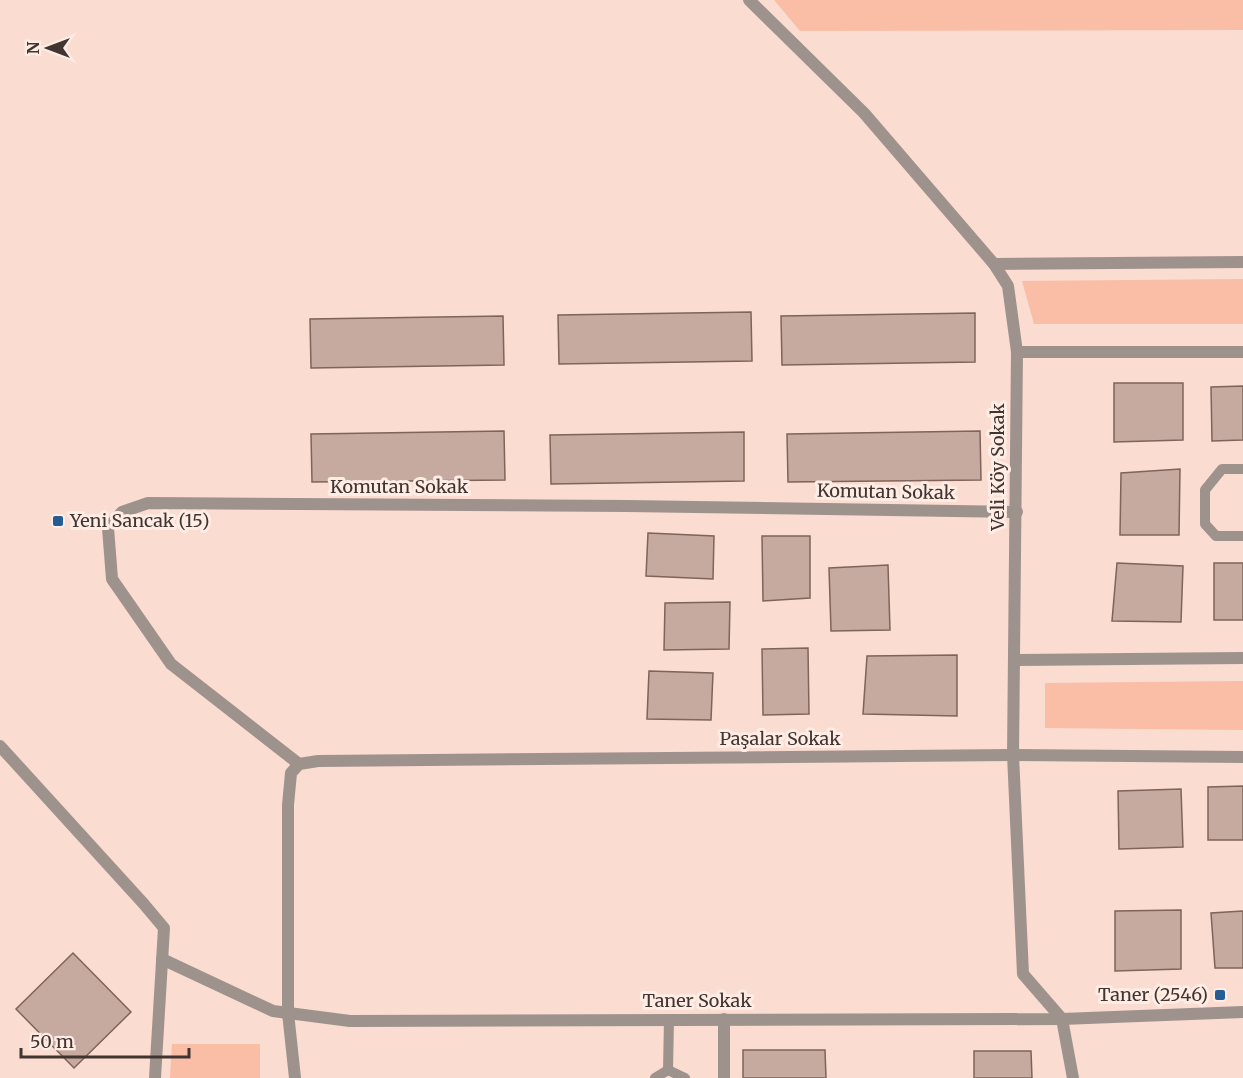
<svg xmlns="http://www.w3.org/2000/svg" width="1243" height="1078" viewBox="0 0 1243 1078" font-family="Merriweather,serif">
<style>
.green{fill:#fabda6}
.building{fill:#c6a99f;stroke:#7e645a;stroke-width:1.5}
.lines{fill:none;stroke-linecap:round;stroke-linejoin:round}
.lane{stroke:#9e928d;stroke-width:10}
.street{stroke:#9e928d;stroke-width:12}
.poi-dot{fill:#255c94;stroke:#feece5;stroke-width:2}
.labels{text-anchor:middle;stroke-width:6;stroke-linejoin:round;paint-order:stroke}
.street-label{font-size:18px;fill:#413531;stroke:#feece5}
.poi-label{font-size:18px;fill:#413531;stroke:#feece5;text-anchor:start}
</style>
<rect width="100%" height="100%" fill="#fadcd1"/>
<g class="green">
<polygon points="774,0 1243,0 1243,30 800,31"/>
<polygon points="1243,279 1243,324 1034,324 1022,281"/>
<polygon points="1243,681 1243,730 1045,728 1045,683"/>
<polygon points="172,1044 260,1044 260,1078 170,1078"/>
</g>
<g class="building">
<polygon points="751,312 752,361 559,364 558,315"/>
<polygon points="975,313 975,362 782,365 781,316"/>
<polygon points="503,316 504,365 311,368 310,319"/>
<polygon points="1114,383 1183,383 1183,440 1114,442"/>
<polygon points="1243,386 1243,440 1212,441 1211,387"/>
<polygon points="504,431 505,480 312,482 311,434"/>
<polygon points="980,431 981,480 788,482 787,434"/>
<polygon points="744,432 744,481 551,484 550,435"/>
<polygon points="1180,469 1179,535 1120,535 1121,473"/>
<polygon points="648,533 714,536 713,579 646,576"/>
<polygon points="762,536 810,536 810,598 763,601"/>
<polygon points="1117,563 1183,566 1181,622 1112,621"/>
<rect x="1214" y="563" width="29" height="57"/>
<polygon points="888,565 890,630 831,631 829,568"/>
<polygon points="730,602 729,649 664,650 665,603"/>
<polygon points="808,648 809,714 763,715 762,649"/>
<polygon points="957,655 957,716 863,714 867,656"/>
<polygon points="649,671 713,673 711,720 647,719"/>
<polygon points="1243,786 1243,840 1208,840 1208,787"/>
<polygon points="1181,789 1183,847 1119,849 1118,791"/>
<polygon points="1181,910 1181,969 1115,971 1115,911"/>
<polygon points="1243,911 1243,968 1215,968 1211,913"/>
<polygon points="73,953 131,1012 74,1068 16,1009"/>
<polygon points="743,1050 825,1050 826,1078 743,1078"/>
<polygon points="974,1051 1031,1051 1032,1078 974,1078"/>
</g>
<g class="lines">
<g class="lane">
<polyline points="1243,469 1222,469 1205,490 1205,524 1216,536 1243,536"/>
<polyline points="668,1070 669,1019"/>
<polyline points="655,1078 668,1070 685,1078"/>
</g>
<g class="street">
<polyline points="749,0 864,113 994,264 1008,286 1017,352 1013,755 1023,974 1062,1019"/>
<polyline points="994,264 1243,262"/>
<polyline points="1017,352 1243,352"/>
<polyline points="1015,660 1243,658"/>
<polyline points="0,746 143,903 164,928 155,1078"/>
<polyline points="299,764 171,664 112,579 108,528 122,512 148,503 627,506 1017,512"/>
<polyline points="162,959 273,1011 350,1021 1062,1019 1243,1012"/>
<polyline points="724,1019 724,1078"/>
<polyline points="1062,1019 1073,1078"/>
<polyline points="295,1078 288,1013 288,805 291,773 299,764 318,761 1013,755 1243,757"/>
</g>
</g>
<g class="poi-dot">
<rect x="52" y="515" width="12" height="12" rx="3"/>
<rect x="1214" y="989" width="12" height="12" rx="3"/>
</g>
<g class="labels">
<g class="street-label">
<text transform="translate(998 467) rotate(-90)" y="6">Veli Köy Sokak</text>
<text x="399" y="493">Komutan Sokak</text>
<text transform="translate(886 492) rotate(1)" y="6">Komutan Sokak</text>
<text x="780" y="745">Paşalar Sokak</text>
<text x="697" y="1007">Taner Sokak</text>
</g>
<g class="poi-label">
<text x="70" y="527">Yeni Sancak (15)</text>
<text x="1208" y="1001" text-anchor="end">Taner (2546)</text>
</g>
</g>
<g transform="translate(48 48) rotate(270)" stroke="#feece5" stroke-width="4.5" paint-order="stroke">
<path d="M0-4.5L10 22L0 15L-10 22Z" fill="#413531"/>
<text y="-9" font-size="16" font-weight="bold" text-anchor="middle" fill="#413531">N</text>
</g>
<path d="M21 1048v9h168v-9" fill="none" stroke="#413531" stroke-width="3"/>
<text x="30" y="1048" font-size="18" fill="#413531" stroke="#feece5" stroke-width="4.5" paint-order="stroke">50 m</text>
</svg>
